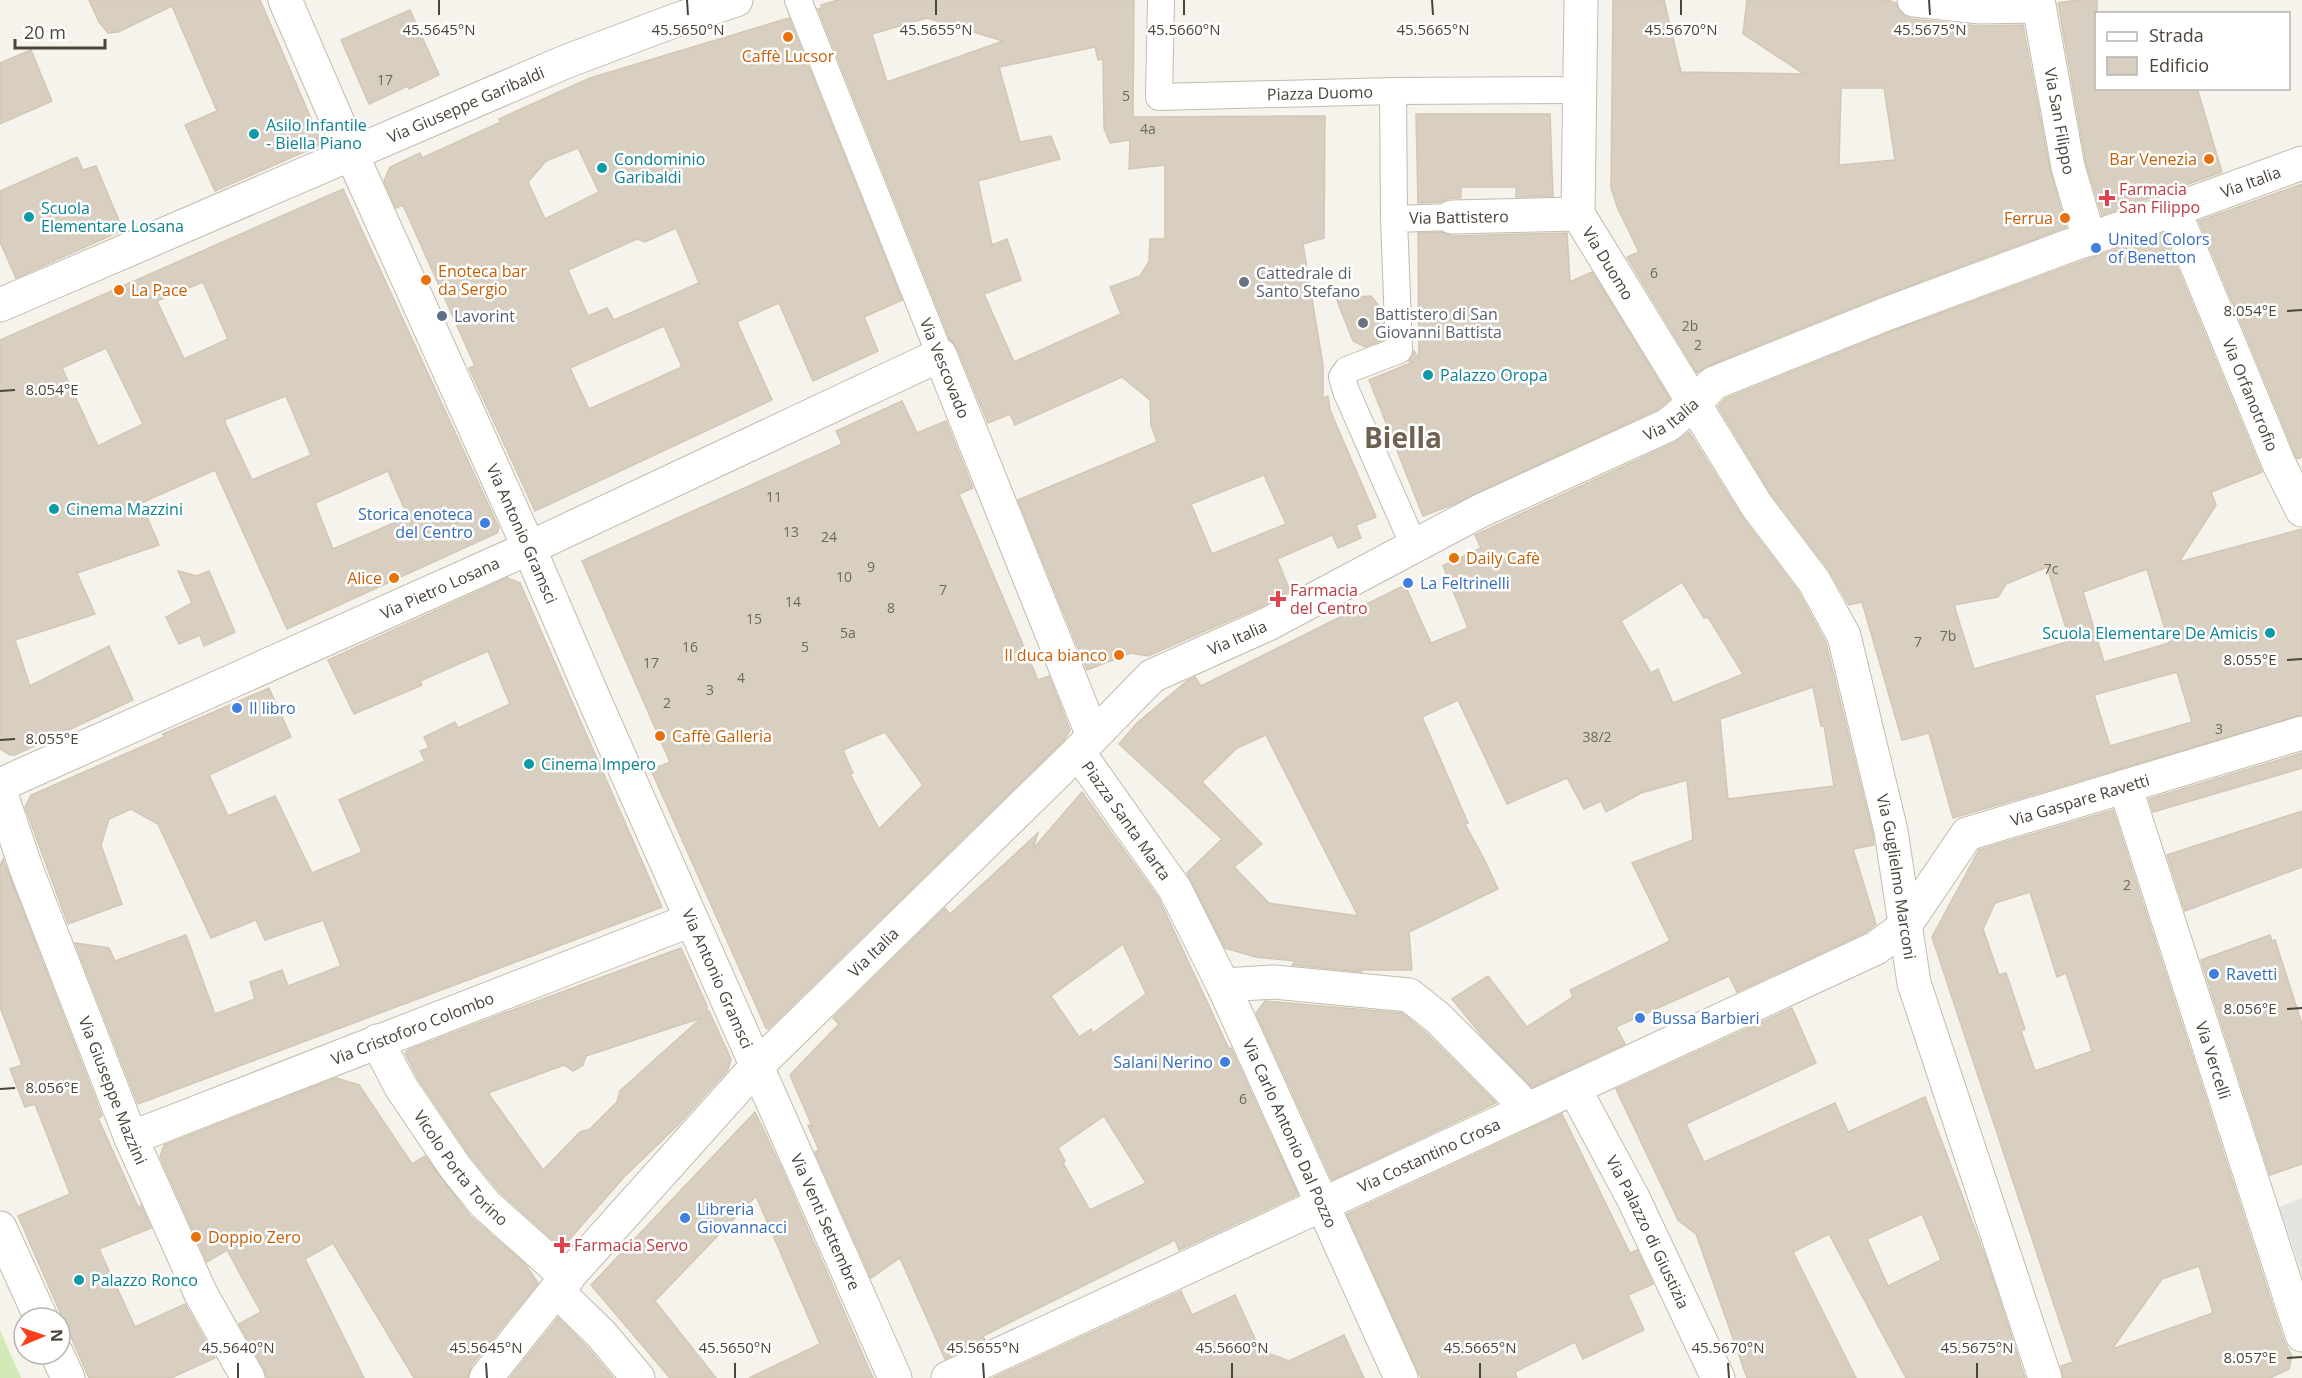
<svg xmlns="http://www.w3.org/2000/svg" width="2302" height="1378" viewBox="0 0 2302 1378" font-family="'Open Sans',sans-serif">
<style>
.green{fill:#d2eab5}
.parking{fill:#e5e3e0}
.building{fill:#d8cfc1;stroke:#d3c7b4;stroke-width:1.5;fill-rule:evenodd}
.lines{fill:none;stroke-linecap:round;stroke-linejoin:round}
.pedestrian-casing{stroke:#c2bbae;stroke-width:28}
.minor-casing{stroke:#c2bbae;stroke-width:35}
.pedestrian{stroke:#fff;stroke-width:26}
.minor{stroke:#fff;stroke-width:33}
.ticks{fill:none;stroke:#4b4439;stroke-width:2}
.food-dot{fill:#e8710a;stroke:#fff;stroke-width:2}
.culture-dot{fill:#0f9aa8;stroke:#fff;stroke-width:2}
.health-dot{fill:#e0444e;stroke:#fff;stroke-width:2}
.shop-dot{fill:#3f7fe0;stroke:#fff;stroke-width:2}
.worship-dot{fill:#6b7280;stroke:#fff;stroke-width:2}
.service-dot{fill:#5c6f8a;stroke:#fff;stroke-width:2}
.labels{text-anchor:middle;stroke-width:5;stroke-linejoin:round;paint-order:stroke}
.number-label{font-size:14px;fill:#6e675b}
.food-label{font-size:16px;fill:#c56008;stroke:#fff;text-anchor:start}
.street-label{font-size:16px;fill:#4b4439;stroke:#fff}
.culture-label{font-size:16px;fill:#0d838f;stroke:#fff;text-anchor:start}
.health-label{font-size:16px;fill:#be3a42;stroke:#fff;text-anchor:start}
.shop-label{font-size:16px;fill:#366cbe;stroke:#fff;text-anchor:start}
.worship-label{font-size:16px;fill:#5b616d;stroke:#fff;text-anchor:start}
.service-label{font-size:16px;fill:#4e5e75;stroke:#fff;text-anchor:start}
.town-label{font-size:28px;font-weight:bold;fill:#6e6250;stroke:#fff}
.ticks-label{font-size:15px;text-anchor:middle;fill:#4b4439;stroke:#fff;stroke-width:5;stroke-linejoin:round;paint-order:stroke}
</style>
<rect width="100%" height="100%" fill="#f6f3ec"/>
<polygon class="green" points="0,1330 21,1378 0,1378"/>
<polygon class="parking" points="2302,1198 2302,1273 2279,1207"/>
<g class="building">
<polygon points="89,0 260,0 322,144 215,191 185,125 217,111 172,6 118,32 108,33 99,22"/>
<path d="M838,0H1134L1133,117L1325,116L1324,238L1303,244L1323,365V398L1328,396L1330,410L1376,517L1356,525L1361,538L1338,548L1332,535L1277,559L1290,591L1260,607L1148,656L1131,653L1087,670L1018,500L1157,442L1151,425L1150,400L1122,377L1015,425L1010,414L988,423L957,348L950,339L818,9L822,8L821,5ZM927,18L1003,41L887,82L872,34ZM1095,47L1098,60L1103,59L1104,128L1110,143L1130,140L1129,169L1165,165V239H1150L1149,262L1140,276L1110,287L1121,314L1014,362L984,294L1021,280L1007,239L992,245L978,181L1060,159L1051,136L1020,142L999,67ZM1264,475L1286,524L1212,554L1191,504Z"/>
<path d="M1613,0H1664L1681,72L1804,74L1743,34L1747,0H1888L1896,3L1903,15L1912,19L1978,26L2023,25L2050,170L2066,227L1879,297L1707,366L1697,373L1627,257L1639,252L1618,209L1611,188ZM1841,88H1884L1895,160L1839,165Z"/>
<polygon points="2078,0 2097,0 2097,88 2197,88 2222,172 2102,215 2086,163 2058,3"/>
<polygon points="410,10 439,75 409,89 408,86 369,104 341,40"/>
<path d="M789,18L902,300L864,317L878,351L813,381L779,303L737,322L772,400L535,511L469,368L475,366L403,205L396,208L384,181L390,167L420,153L422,158L501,122L499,119L590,78ZM578,148L599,192L545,219L528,182L546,161ZM676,228L699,283L614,320L607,308L588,316L568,270L637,239L645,242ZM664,326L682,367L589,409L570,368Z"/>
<polygon points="31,50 52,101 0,124 0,63"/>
<polygon points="1416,114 1550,114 1553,196 1516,197 1516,187 1461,187 1461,198 1451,198 1441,202 1418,203"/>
<polygon points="77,157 83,170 96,166 123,230 16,278 0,242 0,191"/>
<polygon points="2302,184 2302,457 2297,459 2199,221"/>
<path d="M343,189L499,528L497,533L287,629L215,470L141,503L159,545L77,573L95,614L15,640L30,686L109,646L133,700L15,755H10L0,749V340ZM203,282L228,339L184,359L157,301ZM106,348L143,424L98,446L62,368ZM286,396L311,455L252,480L224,420ZM388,471L408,517L333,549L315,503Z"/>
<polygon points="1442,232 1452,236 1567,233 1570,282 1592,272 1670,399 1658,409 1454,504 1423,516 1369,380 1413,362 1409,361 1414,351 1419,358 1418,233"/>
<path d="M2163,233L2262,472L2211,492L2216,505L2179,562L2302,529V715L1953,818L1929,733L1902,740L1862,602L1849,605L1829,570L1772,495L1718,406L1725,399L1893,331L2077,263ZM2047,567L2070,641L1974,669L1954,605L1998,597L2006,584ZM2147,569L2169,643L2104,662L2083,592ZM2177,672L2192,722L2110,746L2094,695Z"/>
<polygon points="1371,296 1383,311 1384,340 1365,347 1353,341 1336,298"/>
<path d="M902,401L917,433L946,421L973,488L959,494L1038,680L1049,676L1070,730L1065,739L768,1029L766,1028L651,770L670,762L582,561L842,444L836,431ZM885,732L923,785L879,829L850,774L853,773L843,750Z"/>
<path d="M1689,432L1742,517L1798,591L1826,643L1873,835L1874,845L1853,849L1876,924L1866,932L1737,992L1729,976L1616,1027L1625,1044L1532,1087L1483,1037L1452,999L1488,976L1527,1027L1573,997L1570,990L1670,941L1632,863L1693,840L1687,780L1641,793L1606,812L1601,801L1584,809L1567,778L1507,804L1458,700L1422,717L1468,823L1465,824L1484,859L1498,889L1409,932L1412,970H1359L1361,972L1292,965L1295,961L1256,957L1225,948L1187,873L1222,839L1119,744L1137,723L1187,681L1195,677L1201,686L1405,585L1431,643L1468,628L1443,566L1481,548L1475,535L1676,442ZM1682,582L1704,618L1708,617L1743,674L1673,703L1658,669L1651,673L1621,621ZM1813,687L1821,726H1824L1834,786L1728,799L1720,719ZM1266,735L1358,916L1269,903L1234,867L1262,844L1202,782L1237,748Z"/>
<polygon points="178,571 197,576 209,571 235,632 204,646 200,635 179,644 166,617 192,603"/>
<polygon points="507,578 520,583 662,907 138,1104 75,943 109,948 115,961 186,935 215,1014 255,999 250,982 282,970 288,986 341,966 323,920 265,940 256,920 211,938 158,824 131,809 109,819 101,845 122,904 68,924 25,807 31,795 164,737 163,734 269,688 291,737 209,775 228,816 275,796 312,873 362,852 339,800 425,761 420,751 429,748 424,737 455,722 458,728 510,704 488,651 420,681 422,685 354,714 328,660"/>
<polygon points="2302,753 2302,768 2153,812 2149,799"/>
<path d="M1082,792L1159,899L1229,1049L1231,1048L1298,1195L1179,1250L1175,1240L983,1336L985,1340L945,1359L900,1258L871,1278L815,1152L819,1150L808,1125L812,1126L790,1075L839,1024L833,1018L945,908L950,914L1038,833L1033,849ZM1123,944L1146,994L1093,1033L1091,1029L1079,1037L1051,996ZM1104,1116L1146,1183L1090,1210L1063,1163L1065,1161L1058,1148Z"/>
<path d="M2113,810L2284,1341L2292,1356L2289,1369L2270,1378H2063L2061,1366L2073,1362L1932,937L1979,850ZM2030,892L2057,977L2066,973L2092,1051L2035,1071L2021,1031L2025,1029L2006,973L1999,975L1983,929L1995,903ZM2199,1266L2213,1313L2112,1349L2162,1279Z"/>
<polygon points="2302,811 2302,867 2185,911 2167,855"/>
<polygon points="3,859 102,1116 98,1118 139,1209 141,1205 151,1228 99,1249 135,1327 185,1304 215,1358 171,1378 89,1378 18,1216 70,1194 35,1104 25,1107 10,1069 22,1065 0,1007 0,866"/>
<polygon points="2270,935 2272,941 2275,940 2302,1024 2302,1164 2270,1175 2201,960"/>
<path d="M681,948L707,1006V1013L709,1011L731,1059L728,1070L678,1125L625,1176L562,1248L499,1191L470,1156L417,1077L405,1053L409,1050L502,1014ZM701,1018L620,1091L617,1102L590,1129L580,1132L543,1170L488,1093L564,1065L573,1071L583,1065L586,1056Z"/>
<polygon points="1265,1001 1402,1013 1425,1032 1496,1103 1332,1180 1256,1013"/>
<path d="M1792,1008L1816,1063L1686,1124L1704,1162L1835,1103L1848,1132L1925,1097L1987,1261L2025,1378H1906L1829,1234L1793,1252L1856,1378H1747L1696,1234L1678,1220L1616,1089ZM1922,1214L1941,1260L1888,1286L1867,1239Z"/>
<polygon points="336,1078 359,1085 412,1164 425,1156 470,1216 525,1264 538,1283 471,1366 468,1378 414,1378 333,1243 305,1259 364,1378 267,1378 264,1369 239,1324 261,1312 227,1250 207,1262 160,1157 164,1145"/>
<polygon points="755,1112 781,1167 873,1378 749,1378 820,1344 756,1196 655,1301 716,1378 670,1378 591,1285"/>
<polygon points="1562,1114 1630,1253 1637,1250 1653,1284 1628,1295 1644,1330 1583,1359 1575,1342 1515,1372 1517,1378 1421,1378 1347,1214"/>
<polygon points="1181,1291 1192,1315 1235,1295 1260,1350 1289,1361 1344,1335 1364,1378 993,1378"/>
<polygon points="558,1318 588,1348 613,1378 510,1378"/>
</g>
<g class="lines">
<g class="pedestrian-casing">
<g id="pedestrian">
<polyline points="798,0 940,355"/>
<path id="s1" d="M1161,0L1159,97L1393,91L1579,90"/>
<polyline points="1393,91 1394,219"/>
<polyline points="1414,546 1346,391 1342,377 1347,370 1399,350 1394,219 1452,217"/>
</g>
</g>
<g class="minor-casing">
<g id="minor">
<path id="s2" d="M285,0L352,155L529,548L597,706L895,1378"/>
<path id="s3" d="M1581,0L1578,214L1757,506L1814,581L1844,636L1891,831L1914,983L2045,1378"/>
<polyline points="1914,0 1980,7 2039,6"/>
<path id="s4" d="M2038,0L2068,167L2086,228L2092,239"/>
<path id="s5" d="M2174,210L2279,464L2302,510"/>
<polyline points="1452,217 1578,214"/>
<path id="s6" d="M0,305L565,62L676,20L736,0"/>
<path id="s7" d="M1078,752L1175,889L1223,985L1401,1378"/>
<path id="s8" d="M0,785L529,548L940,355L1093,736"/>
<path id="s9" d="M2125,786L2302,1335"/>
<path id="s10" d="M0,791L27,871L131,1138L201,1294L248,1378"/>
<polyline points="1223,985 1274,982 1409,995 1438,1018 1528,1109"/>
<path id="s11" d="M377,1041L401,1087L455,1167L485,1204L568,1278"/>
<path id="s12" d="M1574,1088L1633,1198L1718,1378"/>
<path id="s13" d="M131,1138L691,920"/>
<polyline points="0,1228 41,1318"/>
<polyline points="556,1290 602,1335 638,1378"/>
<polyline points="57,1354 68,1378"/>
<path id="s14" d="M486,1378L556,1290L756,1067L1078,752L1152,676L1268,624L1480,511L1668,425L1694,403L1714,383L1886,314L2071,245L2174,210L2302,163"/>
<path id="s15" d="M948,1378L1876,948L1904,927L1967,834L2302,733"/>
</g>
</g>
<use href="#pedestrian" class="pedestrian"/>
<use href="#minor" class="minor"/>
</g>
<path class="ticks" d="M439,0V15M687,0L688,15M936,0V15M1184,0V15M1432,0L1433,15M1681,0V15M1929,0L1930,15M2287,311L2302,310M0,391L15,390M2287,660L2302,659M0,740L15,739M2287,1009L2302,1008M0,1089L15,1088M2287,1358L2302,1357M238,1363V1378M486,1363L487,1378M735,1363V1378M983,1363L984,1378M1232,1363V1378M1480,1363V1378M1728,1363L1729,1378M1977,1363V1378"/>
<g class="food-dot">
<circle cx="788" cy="37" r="6"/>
<circle cx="2209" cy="159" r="6"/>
<circle cx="2065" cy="218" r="6"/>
<circle cx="426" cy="280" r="6"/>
<circle cx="119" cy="290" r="6"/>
<circle cx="1454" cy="558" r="6"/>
<circle cx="394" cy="578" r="6"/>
<circle cx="1119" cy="655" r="6"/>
<circle cx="660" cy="736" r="6"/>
<circle cx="196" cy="1237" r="6"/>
</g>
<g class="culture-dot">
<circle cx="254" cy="134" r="6"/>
<circle cx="602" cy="168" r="6"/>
<circle cx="29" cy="217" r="6"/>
<circle cx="1428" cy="375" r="6"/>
<circle cx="54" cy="509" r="6"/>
<circle cx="2270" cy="633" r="6"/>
<circle cx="529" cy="764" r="6"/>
<circle cx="79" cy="1280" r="6"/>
</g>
<g class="health-dot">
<path d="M2104 189h6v6h6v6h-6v6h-6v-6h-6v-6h6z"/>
<path d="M1275 590h6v6h6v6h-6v6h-6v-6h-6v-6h6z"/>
<path d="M559 1236h6v6h6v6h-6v6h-6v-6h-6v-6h6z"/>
</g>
<g class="shop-dot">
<circle cx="2096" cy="248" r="6"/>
<circle cx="485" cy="523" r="6"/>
<circle cx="1408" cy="583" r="6"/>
<circle cx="237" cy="708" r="6"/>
<circle cx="2214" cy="974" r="6"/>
<circle cx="1640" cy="1018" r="6"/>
<circle cx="1225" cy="1062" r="6"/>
<circle cx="685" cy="1218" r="6"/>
</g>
<g class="worship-dot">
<circle cx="1244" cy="282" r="6"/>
<circle cx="1363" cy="323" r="6"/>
</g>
<circle class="service-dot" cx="442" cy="316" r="6"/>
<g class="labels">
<g class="number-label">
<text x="385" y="85">17</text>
<text x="1126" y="101">5</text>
<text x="1148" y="134">4a</text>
<text x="1654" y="278">6</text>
<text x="1690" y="331">2b</text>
<text x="1698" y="350">2</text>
<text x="774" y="502">11</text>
<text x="791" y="537">13</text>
<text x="829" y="542">24</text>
<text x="871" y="572">9</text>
<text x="2051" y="574">7c</text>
<text x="844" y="582">10</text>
<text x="943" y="595">7</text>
<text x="793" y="607">14</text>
<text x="891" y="613">8</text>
<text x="754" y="624">15</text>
<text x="848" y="638">5a</text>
<text x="1948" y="641">7b</text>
<text x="1918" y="647">7</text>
<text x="690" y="652">16</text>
<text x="805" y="652">5</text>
<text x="651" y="668">17</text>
<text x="741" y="683">4</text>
<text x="710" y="695">3</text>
<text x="667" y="708">2</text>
<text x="2219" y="734">3</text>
<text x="1597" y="742">38/2</text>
<text x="2127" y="890">2</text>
<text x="1243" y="1104">6</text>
</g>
<g class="food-label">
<text x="788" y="62" text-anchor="middle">Caffè Lucsor</text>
<text x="2197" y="165" text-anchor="end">Bar Venezia</text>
<text x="2053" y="224" text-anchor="end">Ferrua</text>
<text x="438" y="277">Enoteca bar<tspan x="438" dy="18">da Sergio</tspan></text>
<text x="131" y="296">La Pace</text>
<text x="1466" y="564">Daily Cafè</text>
<text x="382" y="584" text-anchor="end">Alice</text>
<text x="1107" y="661" text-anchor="end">Il duca bianco</text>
<text x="672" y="742">Caffè Galleria</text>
<text x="208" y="1243">Doppio Zero</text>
</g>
<g class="street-label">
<text dy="6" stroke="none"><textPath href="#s1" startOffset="258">Piazza Duomo</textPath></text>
<text dy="6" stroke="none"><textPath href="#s6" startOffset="507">Via Giuseppe Garibaldi</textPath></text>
<text dy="6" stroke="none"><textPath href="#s4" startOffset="123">Via San Filippo</textPath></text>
<text dy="6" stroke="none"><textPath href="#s14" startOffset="2178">Via Italia</textPath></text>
<text transform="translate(1459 217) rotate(-1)" y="6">Via Battistero</text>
<text dy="6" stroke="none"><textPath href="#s3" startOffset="272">Via Duomo</textPath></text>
<text transform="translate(945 368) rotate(68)" y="6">Via Vescovado</text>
<text dy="6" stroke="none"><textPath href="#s5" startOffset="200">Via Orfanotrofio</textPath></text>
<text dy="6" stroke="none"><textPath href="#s14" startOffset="1548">Via Italia</textPath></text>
<text dy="6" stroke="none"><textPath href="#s2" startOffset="584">Via Antonio Gramsci</textPath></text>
<text dy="6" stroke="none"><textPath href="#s8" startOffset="482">Via Pietro Losana</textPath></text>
<text dy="6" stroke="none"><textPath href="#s14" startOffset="1062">Via Italia</textPath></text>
<text dy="6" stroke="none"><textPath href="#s15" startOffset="1288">Via Gaspare Ravetti</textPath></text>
<text dy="6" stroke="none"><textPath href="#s7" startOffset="84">Piazza Santa Marta</textPath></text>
<text dy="6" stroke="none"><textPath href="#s3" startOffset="960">Via Guglielmo Marconi</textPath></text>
<text dy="6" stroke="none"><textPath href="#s14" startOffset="576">Via Italia</textPath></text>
<text dy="6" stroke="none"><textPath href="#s2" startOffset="1070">Via Antonio Gramsci</textPath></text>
<text dy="6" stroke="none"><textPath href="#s13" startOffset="302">Via Cristoforo Colombo</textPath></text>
<text dy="6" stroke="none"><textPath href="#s9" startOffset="288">Via Vercelli</textPath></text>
<text dy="6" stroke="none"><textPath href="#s10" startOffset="320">Via Giuseppe Mazzini</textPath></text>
<text dy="6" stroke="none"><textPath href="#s7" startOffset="438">Via Carlo Antonio Dal Pozzo</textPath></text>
<text dy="6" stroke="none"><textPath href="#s15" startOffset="530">Via Costantino Crosa</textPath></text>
<text dy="6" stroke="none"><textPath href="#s11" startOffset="153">Vicolo Porta Torino</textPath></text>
<text dy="6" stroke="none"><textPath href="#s2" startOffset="1336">Via Venti Settembre</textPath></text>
<text dy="6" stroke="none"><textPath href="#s12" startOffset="162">Via Palazzo di Giustizia</textPath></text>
</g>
<g class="culture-label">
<text x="266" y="131">Asilo Infantile<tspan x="266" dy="18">- Biella Piano</tspan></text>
<text x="614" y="165">Condominio<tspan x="614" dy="18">Garibaldi</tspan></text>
<text x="41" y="214">Scuola<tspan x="41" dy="18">Elementare Losana</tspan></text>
<text x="1440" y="381">Palazzo Oropa</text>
<text x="66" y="515">Cinema Mazzini</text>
<text x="2258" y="639" text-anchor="end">Scuola Elementare De Amicis</text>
<text x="541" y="770">Cinema Impero</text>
<text x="91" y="1286">Palazzo Ronco</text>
</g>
<g class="health-label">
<text x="2119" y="195">Farmacia<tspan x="2119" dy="18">San Filippo</tspan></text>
<text x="1290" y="596">Farmacia<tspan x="1290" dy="18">del Centro</tspan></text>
<text x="574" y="1251">Farmacia Servo</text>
</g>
<g class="shop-label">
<text x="2108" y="245">United Colors<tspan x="2108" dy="18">of Benetton</tspan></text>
<text x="473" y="520" text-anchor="end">Storica enoteca<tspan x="473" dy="18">del Centro</tspan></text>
<text x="1420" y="589">La Feltrinelli</text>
<text x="249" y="714">Il libro</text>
<text x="2226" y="980">Ravetti</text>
<text x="1652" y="1024">Bussa Barbieri</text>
<text x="1213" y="1068" text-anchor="end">Salani Nerino</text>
<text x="697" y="1215">Libreria<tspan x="697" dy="18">Giovannacci</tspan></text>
</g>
<g class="worship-label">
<text x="1256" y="279">Cattedrale di<tspan x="1256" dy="18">Santo Stefano</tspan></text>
<text x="1375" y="320">Battistero di San<tspan x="1375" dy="18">Giovanni Battista</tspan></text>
</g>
<g class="service-label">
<text x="454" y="322">Lavorint</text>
</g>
<g class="town-label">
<text x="1403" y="448">Biella</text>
</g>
</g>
<g class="ticks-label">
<text x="439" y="35">45.5645°N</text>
<text x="688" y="35">45.5650°N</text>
<text x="936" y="35">45.5655°N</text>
<text x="1184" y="35">45.5660°N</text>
<text x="1433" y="35">45.5665°N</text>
<text x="1681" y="35">45.5670°N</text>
<text x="1930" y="35">45.5675°N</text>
<text x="2250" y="316">8.054°E</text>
<text x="52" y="395">8.054°E</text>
<text x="2250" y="665">8.055°E</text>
<text x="52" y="744">8.055°E</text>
<text x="2250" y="1014">8.056°E</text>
<text x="52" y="1093">8.056°E</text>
<text x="238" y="1353">45.5640°N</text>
<text x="486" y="1353">45.5645°N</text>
<text x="735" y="1353">45.5650°N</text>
<text x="983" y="1353">45.5655°N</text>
<text x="1232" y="1353">45.5660°N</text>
<text x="1480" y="1353">45.5665°N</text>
<text x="1728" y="1353">45.5670°N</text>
<text x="1977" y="1353">45.5675°N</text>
<text x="2250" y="1363">8.057°E</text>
</g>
<rect x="2095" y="12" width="195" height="78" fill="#ffffff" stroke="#b7b4b0" stroke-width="1.5"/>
<rect x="2107" y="32" width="30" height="9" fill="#ffffff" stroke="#b7b4b0" stroke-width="1.5"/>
<text x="2149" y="42" font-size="18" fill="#4b4439">Strada</text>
<rect x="2107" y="57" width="30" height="18" fill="#d8cfc1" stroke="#b7b4b0" stroke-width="1.5"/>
<text x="2149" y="72" font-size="18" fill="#4b4439">Edificio</text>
<g transform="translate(42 1336) rotate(88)"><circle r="28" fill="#ffffff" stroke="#b7b4b0" stroke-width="1.5"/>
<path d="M0-4.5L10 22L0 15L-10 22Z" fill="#fc3f1d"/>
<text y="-9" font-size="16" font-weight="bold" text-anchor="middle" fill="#4b4439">N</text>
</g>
<path d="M15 39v9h90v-9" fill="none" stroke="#4b4439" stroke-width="3"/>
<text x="24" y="39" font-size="18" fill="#4b4439" stroke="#ffffff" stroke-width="4.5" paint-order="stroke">20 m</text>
</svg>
